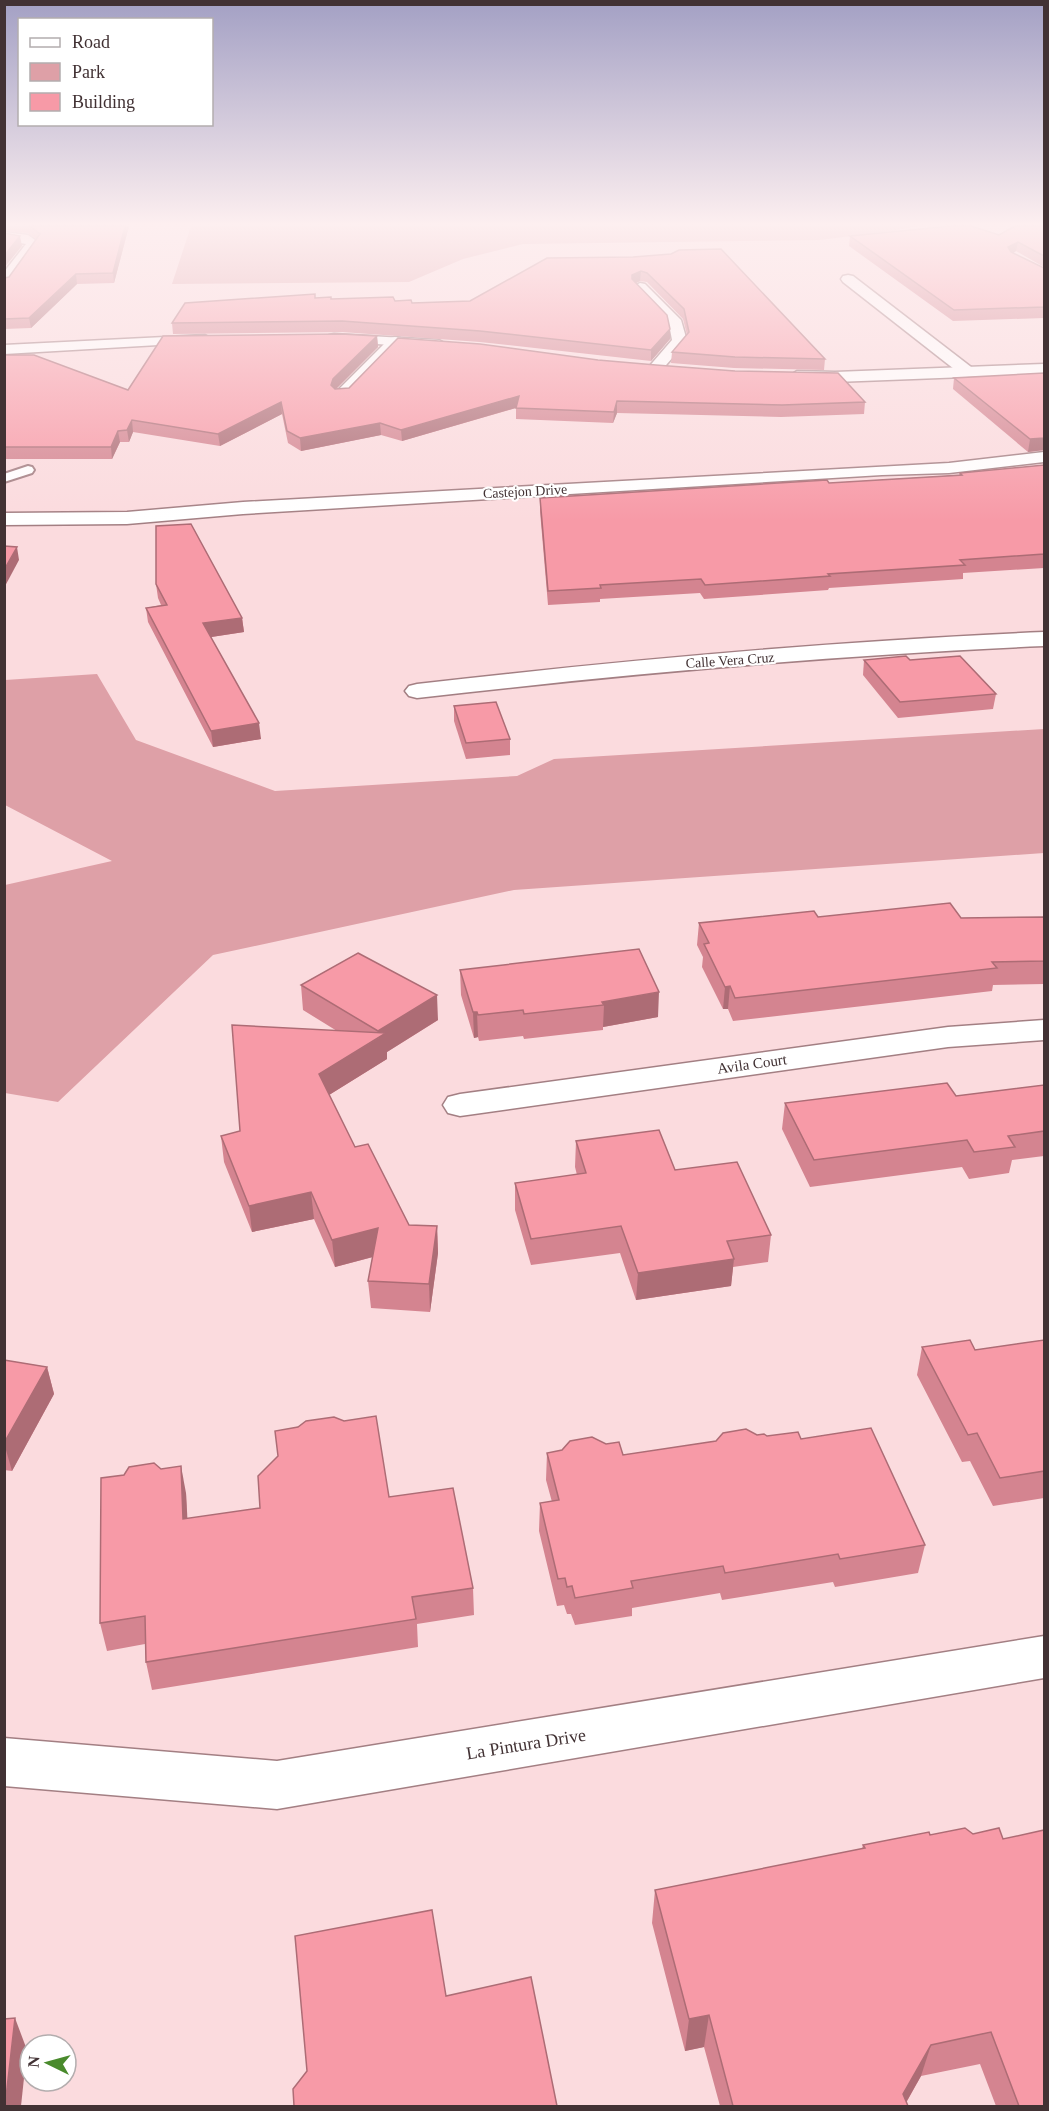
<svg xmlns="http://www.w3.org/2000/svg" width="1049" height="2111" viewBox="0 0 1049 2111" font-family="'Times New Roman',serif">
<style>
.green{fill:#dea0a7}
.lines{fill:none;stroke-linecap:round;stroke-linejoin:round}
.service-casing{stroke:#a37f83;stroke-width:4}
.minor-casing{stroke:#a37f83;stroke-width:3}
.tertiary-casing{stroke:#a37f83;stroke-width:3}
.service{fill:#fff;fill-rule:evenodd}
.minor{fill:#fff;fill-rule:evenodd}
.tertiary{fill:#fff;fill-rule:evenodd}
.wall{fill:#d48490}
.shaded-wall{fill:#ad6c75}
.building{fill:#f79aa7;stroke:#ad6c75;stroke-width:1.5}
.labels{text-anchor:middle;stroke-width:4.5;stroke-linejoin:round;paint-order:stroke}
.far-street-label{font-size:14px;fill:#423234;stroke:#fff}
.street-label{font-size:15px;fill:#423234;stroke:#fff}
.near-street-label{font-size:18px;fill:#423234;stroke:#fff}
</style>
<rect width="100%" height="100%" fill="#fbdbde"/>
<g class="green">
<polygon points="191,226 918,226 886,232 819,240 523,244 463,259 409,282 172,284"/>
<polygon points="97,674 136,740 275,791 517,776 554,759 1044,729 1044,853 514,890 213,955 58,1102 5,1093 5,885 112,861 5,805 5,680"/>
</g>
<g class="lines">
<g class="service-casing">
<polygon id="service" points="28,466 32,467 34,470 32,473 4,482 4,474"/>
</g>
<g class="minor-casing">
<g id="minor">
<polygon points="4,232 28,235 39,243 9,285 4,286 4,272 26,244 4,240"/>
<polygon points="848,275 853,276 975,370 977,373 975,376 963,376 843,282 841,279 843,276"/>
<polygon points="640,283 645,284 681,320 687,341 660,372 655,374 647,369 672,340 669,324 633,287"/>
<polygon points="395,337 400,338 402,341 400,344 348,398 336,398 334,395 336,392 390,338"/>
<polygon points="1044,452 1044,462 949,473 882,475 243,514 127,524 4,525 4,513 127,512 243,502 949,463"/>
<path d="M1044,632V646C834,655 626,674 417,698L409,696L405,691L409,686L417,684C626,660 834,641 1044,632Z"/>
<polygon points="1044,1020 1044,1040 948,1047 460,1116 448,1113 443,1105 448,1097 460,1094 948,1027"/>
<polygon points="1044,1636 1044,1678 277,1809 4,1786 4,1738 277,1761"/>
</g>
</g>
<g class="tertiary-casing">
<g id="tertiary">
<polygon points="334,334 439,340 446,344 439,348 329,341 327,338 329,335"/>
<polygon points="205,335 212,339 210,342 4,354 4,345"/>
<polygon points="1044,364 1044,374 835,382 797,381 789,376 797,371 835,372"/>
</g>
</g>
<use href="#service" class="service"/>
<use href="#minor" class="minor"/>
<use href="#tertiary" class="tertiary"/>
</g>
<g class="wall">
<polygon points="4,226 129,226 114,283 77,284 31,328 4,329 4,278 9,277 36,239 28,233 4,231"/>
<polygon points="1044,226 1044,267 1016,251 1013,253 1044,268 1044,318 953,321 849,246 850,236 999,235"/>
<polygon points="633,257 825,359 824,370 734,368 671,363 672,352 687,335 683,319 647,282 640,281 636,283 670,339 651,361 480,342 342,332 173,334 172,323 315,298 331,299 395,301 412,303 470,301"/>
<polygon points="377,336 378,347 336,389 865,402 864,414 781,417 617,413 613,423 516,419 516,408 402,441 381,435 301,451 288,443 282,414 220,446 133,432 129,442 120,442 112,459 4,459 4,355 128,390"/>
<polygon points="1044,373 1044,450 1028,452 953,389 954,378"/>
<polygon points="1044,465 1044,568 963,573 963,579 829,588 828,590 704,599 700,593 600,599 600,602 548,605 540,511 540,498 829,483 959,475 960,473"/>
<polygon points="156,584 242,618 244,632 211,637 261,739 213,747 148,622 146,608 161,605 158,598"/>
<polygon points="864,660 910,660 996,694 993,709 898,718 863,675"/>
<polygon points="454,706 510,739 510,755 466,759 454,721"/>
<polygon points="818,917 961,918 1044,917 1044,984 993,985 992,991 733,1021 728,1009 723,1009 702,967 703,957 697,945 699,923"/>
<polygon points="460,970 658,1017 603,1027 603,1030 524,1039 523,1036 479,1041 478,1037 474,1038 461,995"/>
<polygon points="301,985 438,1020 387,1052 387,1059 329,1095 355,1147 409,1225 437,1226 438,1253 430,1312 371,1308 368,1281 373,1257 335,1267 314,1219 252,1232 224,1162 221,1136 240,1131 337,1031 303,1010"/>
<polygon points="1044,1085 1044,1156 1012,1160 1009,1173 969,1179 962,1167 810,1187 782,1129 785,1103 956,1096"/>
<polygon points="576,1141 675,1170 771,1235 768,1262 733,1267 731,1286 636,1300 620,1253 531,1265 515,1210 515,1183 577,1175 575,1167"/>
<polygon points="1044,1340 1044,1498 993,1506 970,1461 962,1462 917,1375 922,1347 975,1350"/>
<polygon points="4,1360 47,1367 54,1394 12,1471 4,1470"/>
<polygon points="757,1435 801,1439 925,1545 918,1573 835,1587 833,1582 722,1600 720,1593 632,1608 632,1616 575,1625 571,1614 567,1614 564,1605 557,1606 539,1531 540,1503 552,1502 546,1480 547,1453 623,1455"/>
<polygon points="186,1493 187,1519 389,1497 473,1588 474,1615 417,1624 418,1647 152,1690 146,1662 145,1644 107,1651 100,1623"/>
<polygon points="863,1845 1044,2106 996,2106 980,2064 921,2076 906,2103 908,2106 720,2106 704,2047 685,2051 652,1923 655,1890 862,1849"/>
</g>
<g class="shaded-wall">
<polygon points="125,226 129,226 114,283 113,273"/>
<polygon points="20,236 22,246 4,268 4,256"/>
<polygon points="1018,242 1016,251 1007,257 1008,247"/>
<polygon points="641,271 640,281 632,285 632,275"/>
<polygon points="76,274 77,284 31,328 29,318"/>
<polygon points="670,329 670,339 651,361 651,350"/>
<polygon points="377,336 378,347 334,391 331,385 333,379"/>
<polygon points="519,396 519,407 402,441 401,430"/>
<polygon points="617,401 617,413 613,423 614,412"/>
<polygon points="281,402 282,414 220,446 218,434"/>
<polygon points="132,420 133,432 129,442 127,430"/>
<polygon points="380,423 381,435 301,451 300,438"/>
<polygon points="118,431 120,442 112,459 111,447"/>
<polygon points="1044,438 1044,450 1028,452 1030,439"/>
<polygon points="17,547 19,560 4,588 4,570"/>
<polygon points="242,618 244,632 205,638 203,623"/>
<polygon points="259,723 261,739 213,747 211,731"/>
<polygon points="730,986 728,1009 723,1009 725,987"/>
<polygon points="659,992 658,1017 603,1027 604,1005 602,1002"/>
<polygon points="437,995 438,1020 387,1052 387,1059 321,1100 319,1074 379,1038 378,1031"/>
<polygon points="473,1012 477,1012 478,1037 474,1038"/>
<polygon points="311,1192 314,1219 252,1232 249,1206"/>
<polygon points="437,1226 438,1253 430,1312 429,1284"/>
<polygon points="378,1228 380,1255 335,1267 332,1240"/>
<polygon points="734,1259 731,1286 636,1300 638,1273"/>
<polygon points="47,1367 54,1394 12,1471 4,1443"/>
<polygon points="181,1466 186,1493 189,1547 183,1519"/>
<polygon points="709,2015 704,2047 685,2051 689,2019"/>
<polygon points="15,2018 27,2050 21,2106 5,2106"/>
<polygon points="931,2045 921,2076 904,2106 903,2094"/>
</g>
<g class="building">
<polygon points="30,226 125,226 113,273 76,274 29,318 4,319 4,278 9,277 40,234"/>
<polygon points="951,226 971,226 999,235 1015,226 1044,226 1044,256 1018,242 1008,247 1011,252 1044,268 1044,307 954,310 850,236"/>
<polygon points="4,233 20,236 4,256"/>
<polygon points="721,249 825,359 735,357 672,352 689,332 684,309 647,273 641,271 632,275 632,279 667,315 670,329 651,350 480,331 342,321 172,323 185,303 315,294 315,298 331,297 331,299 393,297 395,301 411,300 412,303 470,301 547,258 633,257 671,254 679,250"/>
<polygon points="341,334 377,336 333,379 331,385 335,389 349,388 398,338 480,344 598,360 656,365 735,371 838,373 865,402 782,405 617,401 614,412 516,408 519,396 401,430 380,423 300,438 287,431 281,402 218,434 132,420 127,430 118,431 111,447 4,447 4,355 34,355 128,390 163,336"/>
<polygon points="1044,373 1044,438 1030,439 954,378"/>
<polygon points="1044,465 1044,554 960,560 965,565 828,574 830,576 705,585 701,579 600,585 601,588 548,591 540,498 827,480 829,483 962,475 960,473"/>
<polygon points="191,524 242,618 203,623 259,723 211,731 146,608 167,605 156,584 156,526"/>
<polygon points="4,546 17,547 4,570"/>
<polygon points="906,656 910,660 960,656 996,694 900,702 864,660"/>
<polygon points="496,702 510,739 466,743 454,706"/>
<polygon points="950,903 961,918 1044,917 1044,961 992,962 997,968 735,998 730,986 725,987 704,944 709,943 699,923 814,911 818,917"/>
<polygon points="639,949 659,992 602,1002 604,1005 524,1014 523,1010 478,1015 477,1012 473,1012 460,970"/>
<polygon points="358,953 437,995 378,1031 301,985"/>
<polygon points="232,1025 386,1033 319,1074 355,1147 368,1144 409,1225 437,1226 429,1284 368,1281 378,1228 332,1240 311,1192 249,1206 221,1136 240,1131"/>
<polygon points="947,1083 956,1096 1044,1085 1044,1131 1008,1136 1015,1147 974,1152 967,1140 814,1160 785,1103"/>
<polygon points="659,1130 675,1170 737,1162 771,1235 727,1241 734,1259 638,1273 621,1226 531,1239 515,1183 586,1173 576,1141"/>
<polygon points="970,1340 975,1350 1044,1340 1044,1471 1000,1478 977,1433 968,1435 922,1347"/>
<polygon points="4,1360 47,1367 4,1443"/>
<polygon points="376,1416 389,1497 453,1488 473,1588 412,1597 416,1619 146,1662 145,1616 100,1623 101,1478 124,1475 129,1467 154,1463 161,1469 181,1466 183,1519 260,1508 258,1476 278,1456 275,1431 298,1427 306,1421 334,1417 344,1421"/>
<polygon points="871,1428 925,1545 840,1559 838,1554 725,1573 723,1566 631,1581 633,1588 575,1598 572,1586 567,1587 565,1578 558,1579 540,1503 559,1500 547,1453 562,1450 570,1441 592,1437 606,1444 619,1442 623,1455 716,1441 723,1433 746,1429 757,1435 764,1434 767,1436 798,1432 801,1439"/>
<polygon points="965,1828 973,1834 999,1828 1003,1839 1044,1830 1044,2106 1019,2106 991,2032 931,2045 903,2094 908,2106 733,2106 709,2015 689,2019 655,1890 865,1848 863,1845 929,1832 930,1835"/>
<polygon points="432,1910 446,1996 531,1977 557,2106 294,2106 293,2089 307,2071 295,1936"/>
<polygon points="15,2018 5,2106 4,2106 4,2019"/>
</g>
<linearGradient id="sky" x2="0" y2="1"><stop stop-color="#a3a0c4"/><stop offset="0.43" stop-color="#fdeff0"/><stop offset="1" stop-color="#fdeff0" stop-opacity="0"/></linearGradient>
<rect width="1049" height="521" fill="url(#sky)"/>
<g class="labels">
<g class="far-street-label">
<text transform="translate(525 491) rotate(-3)" y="5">Castejon Drive</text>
<text transform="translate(730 660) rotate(-4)" y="5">Calle Vera Cruz</text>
</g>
<g class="street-label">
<text transform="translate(752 1064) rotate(-8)" y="5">Avila Court</text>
</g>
<g class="near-street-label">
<text transform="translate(526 1744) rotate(-9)" y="6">La Pintura Drive</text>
</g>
</g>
<rect width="1049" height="2111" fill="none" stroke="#423234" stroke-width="12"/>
<rect x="18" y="18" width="195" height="108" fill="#ffffff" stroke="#b3adae" stroke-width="1.5"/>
<rect x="30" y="38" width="30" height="9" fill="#ffffff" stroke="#b3adae" stroke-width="1.5"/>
<text x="72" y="48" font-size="18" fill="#423234">Road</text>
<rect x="30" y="63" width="30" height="18" fill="#dea0a7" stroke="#b3adae" stroke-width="1.5"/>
<text x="72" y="78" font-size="18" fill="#423234">Park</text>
<rect x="30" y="93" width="30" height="18" fill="#f79aa7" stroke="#b3adae" stroke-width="1.5"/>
<text x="72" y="108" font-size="18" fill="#423234">Building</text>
<g transform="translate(48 2063) rotate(275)"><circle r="28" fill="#ffffff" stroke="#b3adae" stroke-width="1.5"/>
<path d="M0-4.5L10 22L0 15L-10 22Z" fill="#498a2c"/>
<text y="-9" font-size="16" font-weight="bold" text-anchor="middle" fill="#423234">N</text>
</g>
</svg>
